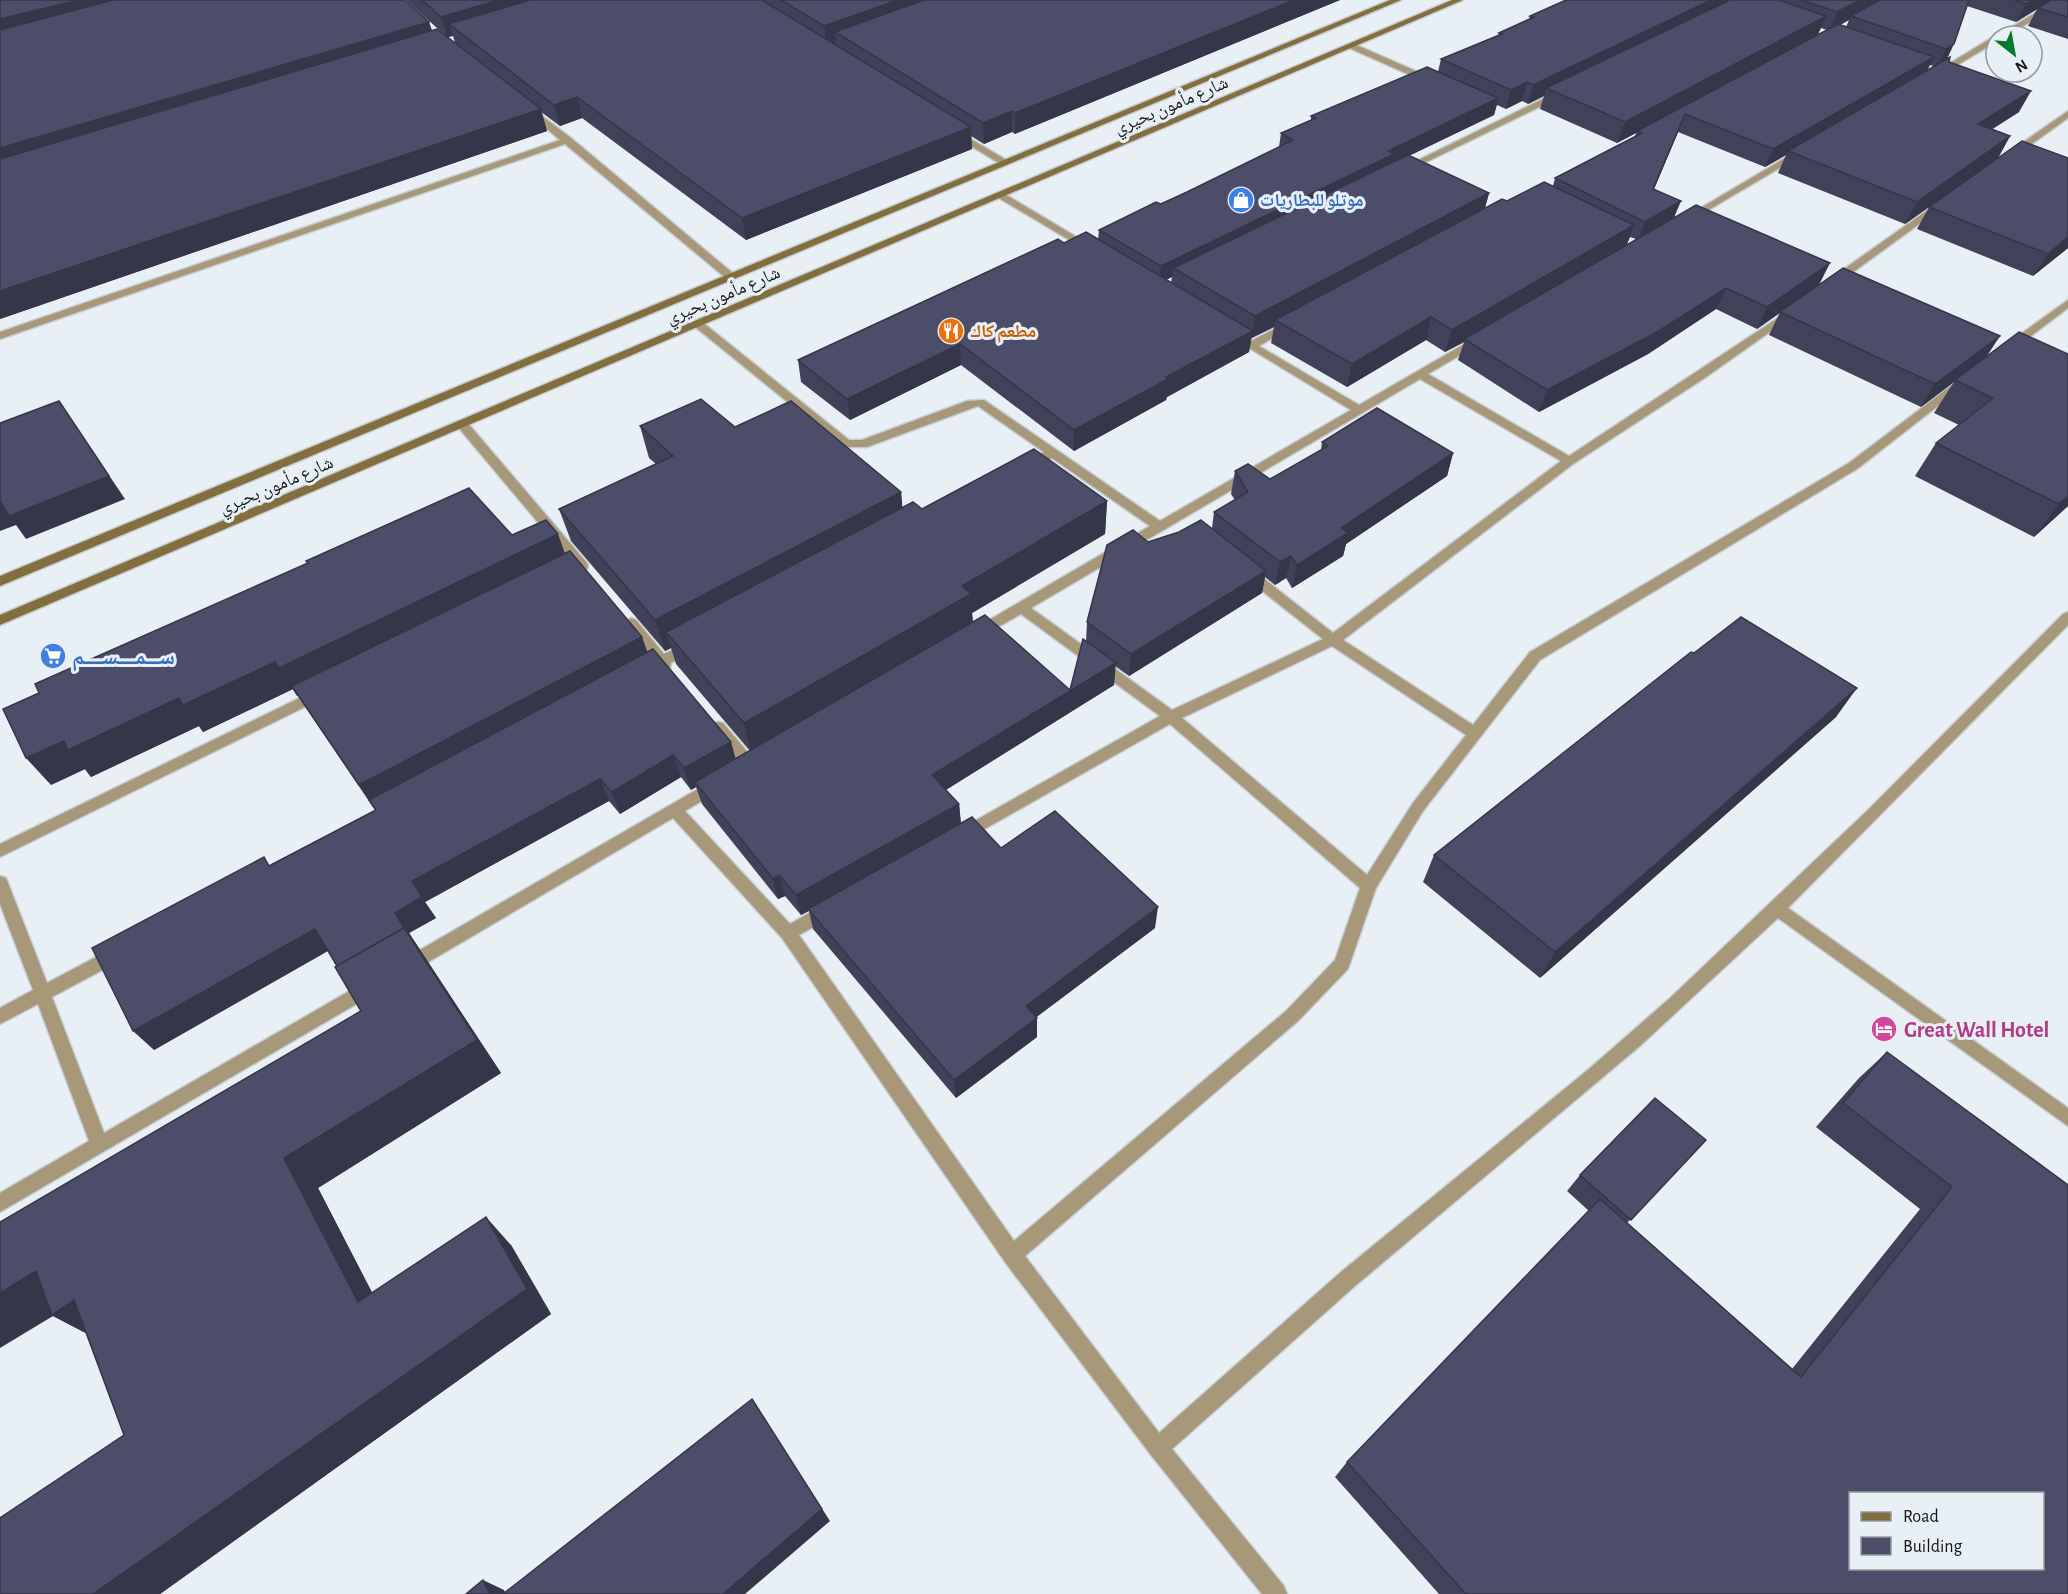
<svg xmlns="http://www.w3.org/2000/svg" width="2068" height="1594" viewBox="0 0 2068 1594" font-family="'Alegreya Sans','Noto Naskh Arabic',sans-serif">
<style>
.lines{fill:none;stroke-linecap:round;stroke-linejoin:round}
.street-casing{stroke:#c6cdd3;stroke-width:3}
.secondary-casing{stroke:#c6cdd3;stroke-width:3}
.street{fill:#a69879;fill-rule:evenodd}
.secondary{fill:#836f3e;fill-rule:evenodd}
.wall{fill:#414259;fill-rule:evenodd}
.shaded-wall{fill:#353649}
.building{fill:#4c4d68;stroke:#353649;stroke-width:1.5;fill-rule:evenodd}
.labels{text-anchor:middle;stroke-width:6;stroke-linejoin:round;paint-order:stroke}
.far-street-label{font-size:18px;fill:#141719;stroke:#e8f0f6}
.far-shop-label{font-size:18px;font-weight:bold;fill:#366cbe;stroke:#e8f0f6;text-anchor:start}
.far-food-label{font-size:18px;font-weight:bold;fill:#c56008;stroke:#e8f0f6;text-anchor:start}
.shop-label{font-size:22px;font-weight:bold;fill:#366cbe;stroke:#e8f0f6;text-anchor:start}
.hotel-label{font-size:22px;font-weight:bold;fill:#b23c85;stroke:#e8f0f6;text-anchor:start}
</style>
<rect width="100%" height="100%" fill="#e8f0f6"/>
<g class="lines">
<g class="street-casing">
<g id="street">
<polygon points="2056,0 2066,0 2007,36 1997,36"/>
<polygon points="1993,37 1996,37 1996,42 1939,76 1932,74"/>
<polygon points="1352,43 1434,79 1435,81 1428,83 1349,48 1348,46"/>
<polygon points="1559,91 1563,94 1562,96 1408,171 1400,169"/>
<polygon points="529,106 571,138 735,275 735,279 727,279 565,144 0,339 0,332 560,140 526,111 525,109"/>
<polygon points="2068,111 2068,118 2015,156 2009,156 2009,152"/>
<polygon points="954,129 1008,161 1010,163 1002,165 951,134 949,132"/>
<polygon points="1795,152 1803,154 1690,221 1682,219"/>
<polygon points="997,193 1003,193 1095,248 1086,250 997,197"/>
<polygon points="1936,204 1944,206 1838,283 1830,283 1830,279"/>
<polygon points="2068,300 2068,308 2015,348 2007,348 2007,344"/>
<path d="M1790,310L1795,313L1794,315L1706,377L1573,464L1343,640L1473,725L1530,652L1849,463L1956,382H1964L1966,384L1857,469L1540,660L1423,811L1376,888L1348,969L1298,1021L1025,1256L1159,1433L1341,1272L1589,1069L1669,999L1869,809L2063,614L2068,612V625L1788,908L2068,1108V1126L1778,918L1641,1045L1355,1286L1172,1449L1284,1586L1287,1594H1262L1151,1455L1005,1262L782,938L673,818L413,971L407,973L401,971L399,966L401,961L710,782H720L722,786L720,790L685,811L790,924L823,905L829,903L835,905L837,910L835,915L799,935L1014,1241L1286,1011L1335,960L1360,888L1170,724L967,839L962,841L957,839L954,835L957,831L1160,716L1021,614L982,636L977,638L970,633L972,630L1150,526L1052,458L1033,468H1025V462L1044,452L978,406L867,447H843L694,326V322H702L849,440H862L967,401L984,400L1160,521L1351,410L1241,343L1246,340L1251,341L1286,323L1290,322L1295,325L1259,346L1359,405L1473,339H1481V343L1428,374L1569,456ZM1420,379L1561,461L1333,633L1253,570H1243L1241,573L1243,576L1323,639L1172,710L1031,608ZM1332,646L1466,735L1413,803L1367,875L1182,718Z"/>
<polygon points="462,420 466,421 587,563 588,566 587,569 577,569 458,427 458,421"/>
<polygon points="631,618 636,620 664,654 690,641 697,646 695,649 671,663 670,669 660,668 645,675 640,674 638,670 653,660 624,623"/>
<polygon points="320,688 325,689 327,693 325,697 0,857 0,844"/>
<polygon points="718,722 723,723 756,762 758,766 756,770 746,770 713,731 711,727 713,723"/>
<polygon points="0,876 6,878 8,883 47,983 111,949 117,947 123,949 125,954 123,959 52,997 104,1133 365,982 371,980 377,982 379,987 377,992 0,1212 0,1193 89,1141 38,1004 0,1024 0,1008 33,990 0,904"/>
</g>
</g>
<g class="secondary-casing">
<g id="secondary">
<polygon points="1390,0 1401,0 0,586 0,576"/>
<polygon points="1452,0 1463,0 0,625 0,615"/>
</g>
</g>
<use href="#street" class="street"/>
<use href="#secondary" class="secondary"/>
</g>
<g class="wall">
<path d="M406,0H1340L1015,134L1012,132L984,144L971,136L972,149L746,240L582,118L560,126L541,112L547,131L0,319L429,22L432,31L447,37ZM453,36L455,43L448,37Z"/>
<path d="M1566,0H2068V39L2028,26L2037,9L2016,22L1967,6L1947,59L1949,62L2019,112L1992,129L2010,136L1998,158L1905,224L1778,173L1786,155L1765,167L1678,132L1654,189L1675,217L1819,285L1757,329L1716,309L1648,354L1539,412L1458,360L1464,342L1445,352L1426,340L1347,387L1271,343L1274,327L1251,338L1249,352L1167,397L1166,400L1074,451L961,365L850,420L801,382L798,360L1064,243L1098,240L1099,230L1187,192L1279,147L1281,133L1311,121V116L1438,72L1441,59L1498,35L1499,33L1529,19L1530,16ZM1849,20L1846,27L1840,25ZM1821,28L1827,30L1818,34ZM1929,65L1934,66L1927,71ZM1544,96L1540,109L1617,143L1636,133L1635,137L1555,178L1553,186L1485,208L1489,193L1409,156L1494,115L1497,105L1506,109L1522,101L1528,104ZM1630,237L1636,239L1627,244ZM1172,277L1171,283L1166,280Z"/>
<polygon points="2068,158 2068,248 2033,276 1917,229 1929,207"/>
<polygon points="1780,312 1987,357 2068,354 2068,506 2034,537 1915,476 1936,443 1959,425 1934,413 1954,382 1921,407 1769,335"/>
<polygon points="640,426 735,427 901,492 902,507 922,509 1107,501 1105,534 972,613 973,622 1070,690 1086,642 1087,622 1148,542 1212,528 1214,512 1235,500 1231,494 1235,471 1270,479 1321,450 1322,442 1453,453 1447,476 1346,544 1343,556 1292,588 1286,578 1275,585 1265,577 1262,593 1129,676 1115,666 1114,685 946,790 959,804 961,824 1001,848 1155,928 1036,1017 1037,1037 956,1098 813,929 809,911 801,915 785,896 778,899 702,804 696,787 691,790 681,777 620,814 609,801 425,902 436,918 409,933 501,1073 318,1188 372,1293 511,1245 551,1314 160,1594 0,1594 124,1435 86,1333 53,1316 361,1011 328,951 154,1050 270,865 375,810 293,689 203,732 199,726 91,777 85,769 51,785 512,535 565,554 647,652 731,742 735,759 750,751 676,664 671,648 665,651 571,541 559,509 656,464 649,458"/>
<polygon points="1694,653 1836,717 1540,978 1423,882 1434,855"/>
<polygon points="1887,1052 2068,1185 2068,1594 1439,1594 1335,1477 1347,1462 1589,1211 1567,1191 1580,1175 1706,1140 1627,1223 1792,1369 1920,1209 1816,1127 1859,1078"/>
</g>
<g class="shaded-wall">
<polygon points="78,0 167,0 0,43 0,19"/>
<polygon points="499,0 572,0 449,24 453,36 448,37 441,17"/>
<polygon points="898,0 954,0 835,32 836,43 826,47 824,26"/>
<polygon points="1294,0 1340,0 1015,134 1015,113"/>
<polygon points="1711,0 1741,0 1546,88 1544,96 1528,104 1533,85"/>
<polygon points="1860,0 1885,0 1851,16 1849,20 1829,31 1837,12"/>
<polygon points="2032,0 2052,0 2016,22 2026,4"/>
<polygon points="1826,16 1817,36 1637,131 1636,133 1617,143 1625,122"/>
<polygon points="429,22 436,42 0,174 0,148"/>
<polygon points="1954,44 1945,63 1937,68 1946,49"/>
<polygon points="1934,57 1925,75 1788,151 1786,155 1765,167 1773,149"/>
<polygon points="1527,82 1522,101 1506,109 1511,90"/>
<polygon points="2031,91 2019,112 1966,146 1978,124"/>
<polygon points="577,97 582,118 560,126 554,105"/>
<polygon points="1498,98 1494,115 1173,268 1172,277 1159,283 1161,266 1388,151"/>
<polygon points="541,109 547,131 0,319 0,291"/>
<polygon points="1012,111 1012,132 984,144 983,123"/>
<polygon points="1685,114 1678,132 1646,208 1653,189"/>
<polygon points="971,127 972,149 746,240 742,218"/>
<polygon points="2010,136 1998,158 1905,224 1917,202"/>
<polygon points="1489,193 1483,215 1275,320 1274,327 1252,338 1255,316"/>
<polygon points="1681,201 1673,220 1638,240 1645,222"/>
<polygon points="1634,225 1626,247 1464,339 1464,342 1445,352 1452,330"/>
<polygon points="2068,237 2068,248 2033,276 2048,254"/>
<polygon points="1830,263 1819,285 1757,329 1767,307"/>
<polygon points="1726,288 1716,309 1648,354 1539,412 1547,390"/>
<polygon points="1431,317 1426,340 1347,387 1352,364"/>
<polygon points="1253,331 1249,352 1167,397 1166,400 1074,451 1074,430 1166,377"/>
<polygon points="2000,336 1985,359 1955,380 1954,382 1921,407 1935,384"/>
<polygon points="960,344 961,365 850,420 847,399"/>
<polygon points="59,401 125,499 26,539 16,525 0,531 0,501"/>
<polygon points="1453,453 1447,476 1346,544 1343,556 1292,588 1297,565 1341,528"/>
<polygon points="901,492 904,524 666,632 671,648 665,651 655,620"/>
<polygon points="2068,496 2068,506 2034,537 2059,504"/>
<polygon points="1107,501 1105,534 972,613 973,626 752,754 744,723 962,586"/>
<polygon points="558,534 568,562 297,696 279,668"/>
<polygon points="1291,556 1286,578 1275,585 1280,562"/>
<polygon points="1266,571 1262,593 1129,676 1131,654"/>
<polygon points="642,637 650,659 373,807 359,785"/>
<polygon points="275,662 293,689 203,732 199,726 91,777 85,769 51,785 26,758 64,741"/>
<polygon points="1116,663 1114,685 934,797 932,775"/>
<polygon points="1857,688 1836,717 1540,978 1555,952"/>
<polygon points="731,742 737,763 695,782 696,787 691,790 684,768"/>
<polygon points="673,755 681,777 620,814 612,792"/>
<polygon points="600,779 609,801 425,902 436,918 409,933 501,1073 318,1188 390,1327 358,1302 284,1158 477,1040 337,966 395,913 412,881"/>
<polygon points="959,804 961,825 801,915 796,895"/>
<polygon points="779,875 785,896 778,899 773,879"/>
<polygon points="1158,907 1155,928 1026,1025 1026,1006"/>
<polygon points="315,929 331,949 154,1050 133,1031"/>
<polygon points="1037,1018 1037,1037 956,1098 954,1080"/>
<polygon points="486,1217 511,1245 551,1314 160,1594 93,1594"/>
<polygon points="36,1271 83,1297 99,1340 53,1316 0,1348 0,1293"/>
<polygon points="761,1414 830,1521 745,1594 723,1594"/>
<polygon points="483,1580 504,1590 506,1594 490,1594"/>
</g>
<g class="building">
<polygon points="0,0 78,0 0,19"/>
<polygon points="113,0 405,0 429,22 0,148 0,30"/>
<polygon points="422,0 499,0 441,17"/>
<polygon points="530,0 762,0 971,127 742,218 577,97 554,105 449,24"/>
<polygon points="781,0 898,0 824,26"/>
<polygon points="924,0 1294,0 1015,113 1012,111 983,123 835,32"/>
<polygon points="1566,0 1711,0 1533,85 1527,82 1511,90 1441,59 1502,34 1499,33 1534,17 1530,16"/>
<polygon points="1730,0 1779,0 1826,16 1625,122 1546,88"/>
<polygon points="1801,0 1860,0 1837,12"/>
<polygon points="1880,0 1969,0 1954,44 1946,49 1851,16"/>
<polygon points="2014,0 2032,0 2026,4"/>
<polygon points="2051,0 2068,0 2068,17 2038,8"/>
<polygon points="1838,24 1934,57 1773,149 1685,114 1653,189 1681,201 1645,222 1555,178 1642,133 1637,131"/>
<polygon points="437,29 541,109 0,291 0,159"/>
<polygon points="1950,57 1949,62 2031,91 1978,124 2010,136 1917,202 1788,151"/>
<polygon points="1427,67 1498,98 1388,151 1394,154 1161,266 1099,230 1156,202 1161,204 1187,192 1293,140 1281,133 1316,118 1311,116"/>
<polygon points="2022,141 2068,158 2068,237 2048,254 1929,207"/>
<polygon points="1408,155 1489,193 1255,316 1173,268"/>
<polygon points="1544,182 1634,225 1452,330 1431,317 1352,364 1275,320 1502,199 1507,201"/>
<polygon points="1696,205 1830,263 1767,307 1726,288 1657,332 1547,390 1464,339"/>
<polygon points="1086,232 1253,331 1166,377 1168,379 1074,430 960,344 847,399 798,360 1058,239 1064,243"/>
<polygon points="1843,268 2000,336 1935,384 1780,312"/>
<polygon points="2019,332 2068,354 2068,496 2059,504 1936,443 1993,398 1955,380"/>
<polygon points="701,399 735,427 791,401 901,492 655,620 559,509 673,456 640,426"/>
<polygon points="59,401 109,476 9,516 0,501 0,423"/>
<polygon points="1377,408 1453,453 1341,528 1348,533 1297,565 1291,556 1280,562 1214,512 1248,492 1235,471 1248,464 1270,479 1328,446 1322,442"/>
<polygon points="1034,449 1107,501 962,586 971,594 744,723 666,632 913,502 922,509"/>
<polygon points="469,488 512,535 546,520 558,534 279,668 275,662 183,705 179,698 68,750 64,741 26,758 3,709 39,693 35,684 308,563 306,561"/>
<polygon points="1201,520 1266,571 1131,654 1087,622 1107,545 1133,530 1148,542 1179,532"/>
<polygon points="570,551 642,637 359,785 292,686"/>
<polygon points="985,615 1070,690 1083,639 1116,663 932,775 959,804 796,895 779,875 773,879 695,782"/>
<polygon points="1741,617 1857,688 1555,952 1434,855 1691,652 1694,653"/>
<polygon points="653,649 731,742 684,768 673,755 612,792 600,779 412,881 422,897 395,913 404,928 337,966 315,929 133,1031 92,948 264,857 269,866 376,810 369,800"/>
<polygon points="1055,811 1158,907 1026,1006 1037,1018 954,1080 808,909 972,817 1001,848"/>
<polygon points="404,928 477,1040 284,1158 358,1302 486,1217 527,1289 93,1594 0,1594 0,1518 124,1435 74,1300 52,1315 36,1271 0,1293 0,1222 361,1011 335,967"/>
<path d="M1887,1052L2068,1185V1594H1466L1347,1462L1600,1199L1801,1377L1952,1187L1843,1103ZM1851,1494H2043V1569H1851Z"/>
<polygon points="1655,1098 1706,1140 1631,1220 1580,1175"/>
<polygon points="752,1399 822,1509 723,1594 503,1594"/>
<polygon points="483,1580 490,1594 466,1594"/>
</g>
<defs>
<g id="shop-disc" transform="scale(1.35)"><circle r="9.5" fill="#3f7fe0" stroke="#e8f0f6"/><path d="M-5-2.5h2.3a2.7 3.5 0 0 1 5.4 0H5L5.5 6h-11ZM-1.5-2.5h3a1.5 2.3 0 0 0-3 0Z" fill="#fff"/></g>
<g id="restaurant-disc" transform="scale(1.35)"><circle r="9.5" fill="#e8710a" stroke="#e8f0f6"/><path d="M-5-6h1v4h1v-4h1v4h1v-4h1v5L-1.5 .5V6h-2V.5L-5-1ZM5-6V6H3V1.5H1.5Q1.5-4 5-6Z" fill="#fff"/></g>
<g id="supermarket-disc" transform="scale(1.35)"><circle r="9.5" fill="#3f7fe0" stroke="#e8f0f6"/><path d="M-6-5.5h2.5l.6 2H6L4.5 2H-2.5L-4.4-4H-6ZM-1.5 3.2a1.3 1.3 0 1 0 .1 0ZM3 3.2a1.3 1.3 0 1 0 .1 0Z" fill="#fff"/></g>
<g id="hotel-disc" transform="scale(1.35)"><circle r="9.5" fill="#d1479c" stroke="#e8f0f6"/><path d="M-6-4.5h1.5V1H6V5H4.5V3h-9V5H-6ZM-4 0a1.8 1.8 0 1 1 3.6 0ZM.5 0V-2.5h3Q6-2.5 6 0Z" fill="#fff"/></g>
</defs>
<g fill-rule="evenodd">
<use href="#shop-disc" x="1241" y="200"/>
<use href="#restaurant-disc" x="951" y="331"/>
<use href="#supermarket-disc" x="53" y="656"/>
<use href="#hotel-disc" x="1884" y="1029"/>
</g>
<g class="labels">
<g class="far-street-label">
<text transform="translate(1171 105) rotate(-23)" y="6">شارع مأمون بحيري</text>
<text transform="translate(723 295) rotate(-23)" y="6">شارع مأمون بحيري</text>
<text transform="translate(276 485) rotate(-23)" y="6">شارع مأمون بحيري</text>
</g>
<g class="far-shop-label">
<text x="1260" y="206">موتلو للبطاريات</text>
</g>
<g class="far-food-label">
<text x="970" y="337">مطعم كاك</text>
</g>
<g class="shop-label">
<text x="72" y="664">ســـمــــســــم</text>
</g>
<g class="hotel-label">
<text x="1904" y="1037">Great Wall Hotel</text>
</g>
</g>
<rect x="1849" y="1492" width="195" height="78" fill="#e8f0f6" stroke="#93999e" stroke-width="1.5"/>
<rect x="1861" y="1512" width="30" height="9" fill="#836f3e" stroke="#93999e" stroke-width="1.5"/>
<text x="1903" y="1522" font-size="18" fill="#141719">Road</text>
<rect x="1861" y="1537" width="30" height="18" fill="#4c4d68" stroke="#93999e" stroke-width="1.5"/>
<text x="1903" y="1552" font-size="18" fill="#141719">Building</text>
<g transform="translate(2014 54) rotate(149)"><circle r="28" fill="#e8f0f6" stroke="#93999e" stroke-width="1.5"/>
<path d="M0-4.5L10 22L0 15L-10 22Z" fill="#047a31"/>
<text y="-9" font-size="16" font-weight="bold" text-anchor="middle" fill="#141719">N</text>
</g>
</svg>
